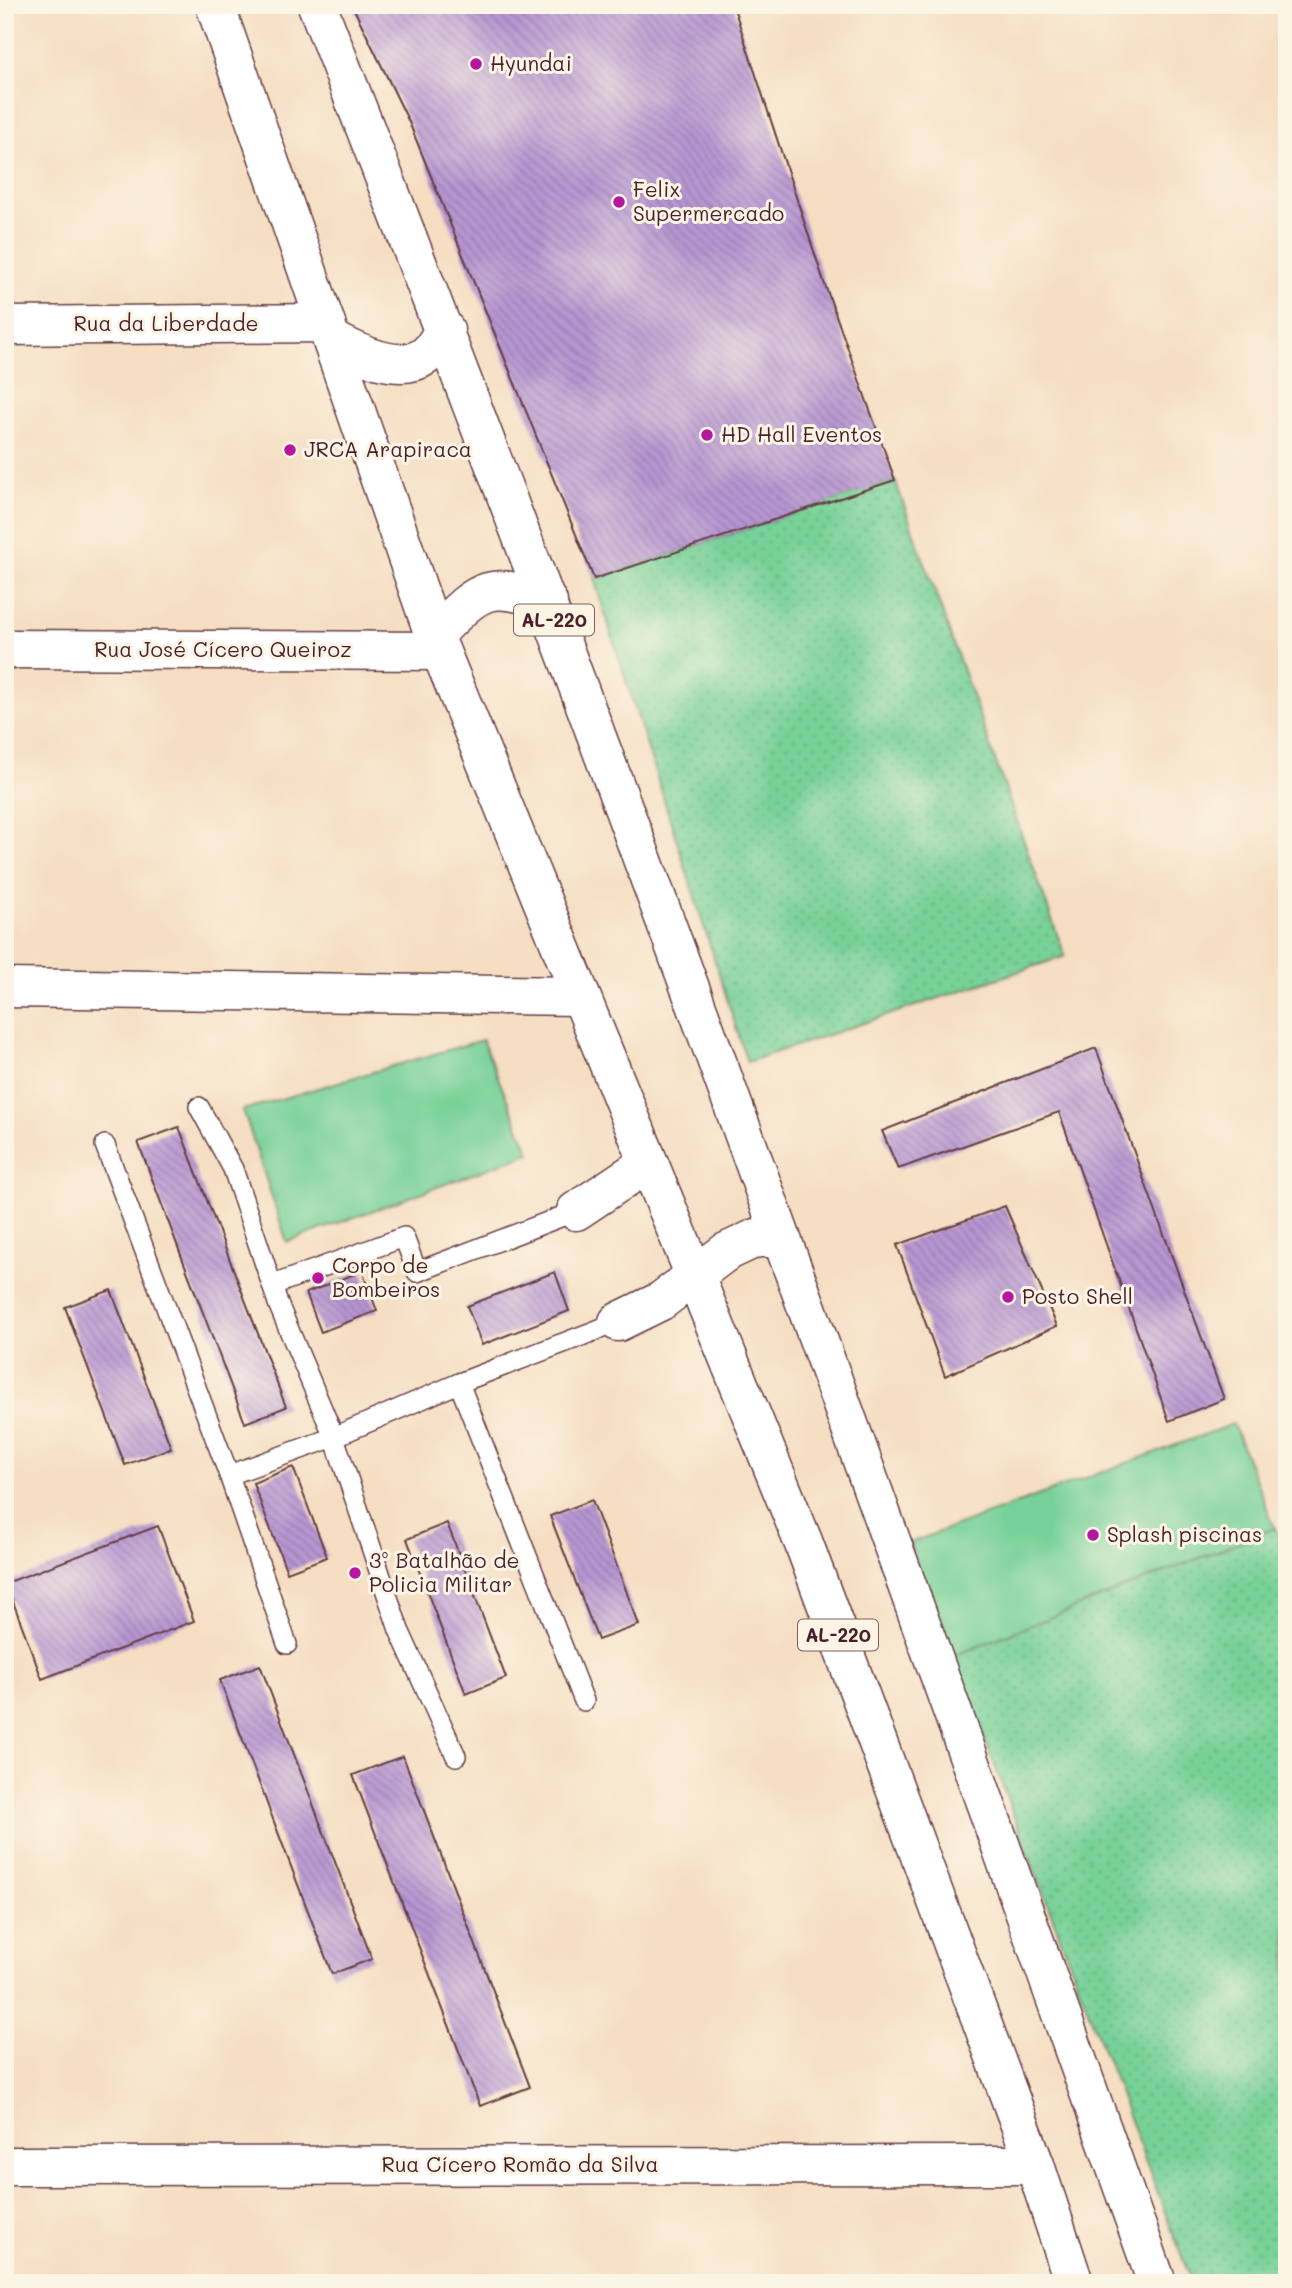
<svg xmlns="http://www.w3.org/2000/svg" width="1292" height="2288" font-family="Mali,sans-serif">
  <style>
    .grass { fill: url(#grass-dots); stroke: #617862; stroke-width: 2 }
    .pitch { fill: #78d198; stroke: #617862; stroke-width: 2 }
    .building { fill: url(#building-back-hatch) }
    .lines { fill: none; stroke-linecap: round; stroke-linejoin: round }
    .lane-casing { stroke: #643c42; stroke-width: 22 }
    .street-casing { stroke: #643c42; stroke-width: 41 }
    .highway-casing { stroke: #643c42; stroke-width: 41 }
    .lane { stroke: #fff; stroke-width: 19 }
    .street { stroke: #fff; stroke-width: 38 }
    .highway { stroke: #fff; stroke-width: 38 }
    .poi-dot { fill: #b5179e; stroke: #fcf5e5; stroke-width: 2.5 }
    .labels { text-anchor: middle; stroke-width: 6; stroke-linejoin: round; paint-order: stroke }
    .shield { fill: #fcf5e5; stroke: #7f5f63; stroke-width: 2 }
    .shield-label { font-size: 19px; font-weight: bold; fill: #4a1f2b }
    .poi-label { font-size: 21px; fill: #4a1f2b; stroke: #fcf5e5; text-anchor: start }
    .street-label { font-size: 21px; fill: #4a1f2b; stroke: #fcf5e5 }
  </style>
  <defs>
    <pattern id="grass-dots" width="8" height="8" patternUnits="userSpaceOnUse" patternTransform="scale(1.75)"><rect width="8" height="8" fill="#78d198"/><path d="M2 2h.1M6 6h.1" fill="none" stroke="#69b383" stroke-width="1.8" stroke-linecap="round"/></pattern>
    <pattern id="building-back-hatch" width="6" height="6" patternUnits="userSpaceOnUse" patternTransform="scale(1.75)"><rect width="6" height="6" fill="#b796d2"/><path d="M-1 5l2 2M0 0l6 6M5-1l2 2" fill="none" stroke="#977aab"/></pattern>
  </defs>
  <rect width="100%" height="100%" fill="#fcf5e5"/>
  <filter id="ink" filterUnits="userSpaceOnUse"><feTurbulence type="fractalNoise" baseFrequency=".0143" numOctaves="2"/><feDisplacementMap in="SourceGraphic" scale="14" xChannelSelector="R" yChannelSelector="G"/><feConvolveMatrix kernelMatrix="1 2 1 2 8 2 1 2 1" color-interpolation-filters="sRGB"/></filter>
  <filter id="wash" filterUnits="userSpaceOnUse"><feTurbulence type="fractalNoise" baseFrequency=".00686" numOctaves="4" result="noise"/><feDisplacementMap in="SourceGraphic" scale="28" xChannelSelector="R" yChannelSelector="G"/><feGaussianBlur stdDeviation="1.57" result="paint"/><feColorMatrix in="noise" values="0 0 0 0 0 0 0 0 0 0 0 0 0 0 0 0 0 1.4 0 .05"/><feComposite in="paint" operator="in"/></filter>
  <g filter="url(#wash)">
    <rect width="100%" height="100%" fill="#f5dec2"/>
    <g class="grass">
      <path d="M 895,480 L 1065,956 L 747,1062 L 594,579 Z"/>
      <path d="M 1275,1528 L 1287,1557 L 1287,2283 L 1192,2283 L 953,1656 Z"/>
    </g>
    <g class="pitch">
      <path d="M 482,1040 L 530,1153 L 287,1242 L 243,1110 Z"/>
      <path d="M 1233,1424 L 1275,1528 L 953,1656 L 909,1543 Z"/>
    </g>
    <g id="blocks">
      <g class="building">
        <path d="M 352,5 L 733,5 L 824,282 L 895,480 L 594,579 L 409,122 Z"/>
        <path d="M 1096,1048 L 1224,1399 L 1169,1421 L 1059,1112 L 898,1169 L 882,1131 Z"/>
        <path d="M 179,1127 L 286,1407 L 245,1423 L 138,1142 Z"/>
        <path d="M 1005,1206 L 1057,1326 L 945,1376 L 897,1245 Z"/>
        <path d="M 362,1271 L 377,1311 L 321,1332 L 306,1293 Z"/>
        <path d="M 555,1272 L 569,1311 L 482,1345 L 467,1306 Z"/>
        <path d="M 111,1290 L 171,1448 L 125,1465 L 65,1307 Z"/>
        <path d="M 293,1467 L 327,1557 L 287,1572 L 253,1483 Z"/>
        <path d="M 592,1500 L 639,1625 L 598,1640 L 550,1516 Z"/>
        <path d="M 447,1523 L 506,1678 L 466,1694 L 407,1539 Z"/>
        <path d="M 158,1526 L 194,1621 L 42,1679 L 6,1583 Z"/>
        <path d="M 260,1665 L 372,1959 L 332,1974 L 220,1680 Z"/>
        <path d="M 403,1756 L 530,2087 L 480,2106 L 353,1775 Z"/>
      </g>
    </g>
  </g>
  <g filter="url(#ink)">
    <use href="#blocks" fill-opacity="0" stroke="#643c42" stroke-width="2"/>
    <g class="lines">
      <defs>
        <g id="lane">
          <path d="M 199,1107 L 233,1169 L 279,1306 L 334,1437 L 399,1630 L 456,1756"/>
          <path d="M 105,1145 L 229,1475 L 287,1644"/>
          <path d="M 273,1285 L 404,1237 L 417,1272 L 576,1211"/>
          <path d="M 459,1383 L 584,1701"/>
          <path d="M 229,1475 L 334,1437 L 459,1383 L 618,1322"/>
        </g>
        <g id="street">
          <path d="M 5,326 L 326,323"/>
          <path d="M 5,649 L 440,651"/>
          <path d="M 5,988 L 579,996"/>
          <path d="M 5,2166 L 1035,2165"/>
        </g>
        <g id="highway">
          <path d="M 215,5 L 434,635 L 804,1544 L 1035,2165 L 1074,2283"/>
          <path d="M 317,5 C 613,758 885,1521 1157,2283"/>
          <path d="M 333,340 C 357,353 400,374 425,356 C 433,350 439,338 445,330"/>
          <path d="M 434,635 C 478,592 485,578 548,602"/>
          <path d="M 576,1211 L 648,1163"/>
          <path d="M 618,1322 L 661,1301 L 726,1252 L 756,1238 L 781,1238"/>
        </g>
      </defs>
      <use href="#lane" class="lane-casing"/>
      <use href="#street" class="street-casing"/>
      <use href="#highway" class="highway-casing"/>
      <use href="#lane" class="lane"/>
      <use href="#street" class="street"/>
      <use href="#highway" class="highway"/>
    </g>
  </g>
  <g class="poi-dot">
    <circle cx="476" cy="64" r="7"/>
    <circle cx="619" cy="202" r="7"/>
    <circle cx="707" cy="435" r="7"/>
    <circle cx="290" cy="450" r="7"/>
    <circle cx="318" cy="1278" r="7"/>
    <circle cx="1008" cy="1297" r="7"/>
    <circle cx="1093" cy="1535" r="7"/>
    <circle cx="355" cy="1573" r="7"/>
  </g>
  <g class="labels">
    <g class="shield">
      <rect x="514" y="604.5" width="80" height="31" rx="5"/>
      <rect x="798" y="1619.5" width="80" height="31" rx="5"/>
    </g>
    <g class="shield-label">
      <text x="554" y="627">AL-220</text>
      <text x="838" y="1642">AL-220</text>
    </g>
    <g class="poi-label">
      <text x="490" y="71">Hyundai</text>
      <text x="633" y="197">Felix<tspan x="633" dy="24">Supermercado</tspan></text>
      <text x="721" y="442">HD Hall Eventos</text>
      <text x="304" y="457">JRCA Arapiraca</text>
      <text x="332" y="1273">Corpo de<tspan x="332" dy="24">Bombeiros</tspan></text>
      <text x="1022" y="1304">Posto Shell</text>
      <text x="1107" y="1542">Splash piscinas</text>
      <text x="369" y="1568">3º Batalhão de<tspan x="369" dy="24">Policia Militar</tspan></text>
    </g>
    <g class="street-label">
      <text x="166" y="331">Rua da Liberdade</text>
      <text x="223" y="657">Rua José Cícero Queiroz</text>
      <text x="520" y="2172">Rua Cícero Romão da Silva</text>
    </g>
  </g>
  <rect width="1292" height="2288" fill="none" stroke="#fcf5e5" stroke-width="28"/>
</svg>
